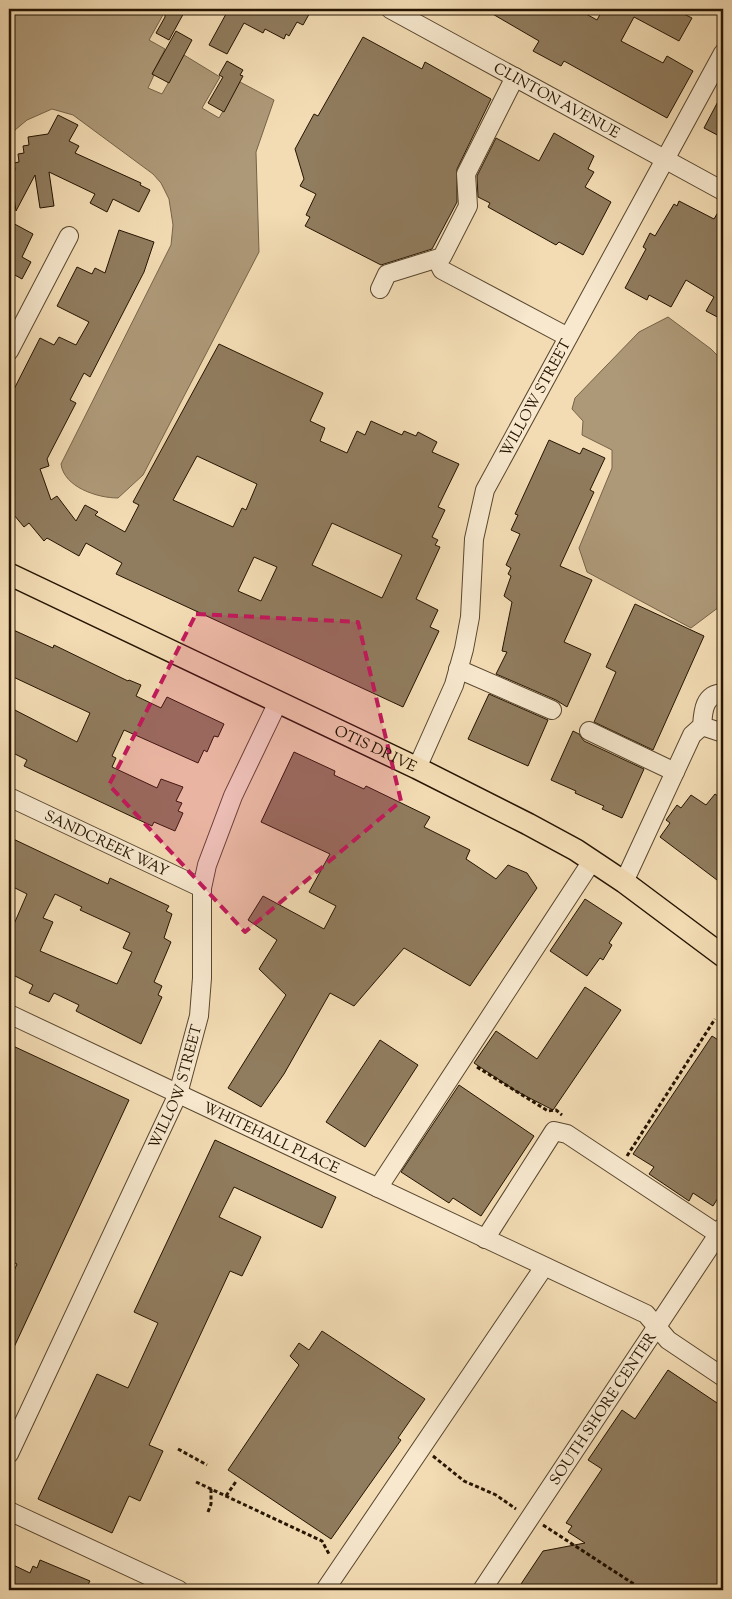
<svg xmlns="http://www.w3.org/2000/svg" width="732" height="1599" font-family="'Sorts Mill Goudy',serif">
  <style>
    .water { fill: #ad9877; stroke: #776348 }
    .building { fill: #907c5e; stroke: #251401; fill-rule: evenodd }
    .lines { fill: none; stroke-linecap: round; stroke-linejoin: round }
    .minor-casing { stroke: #58462e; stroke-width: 20 }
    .major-casing { stroke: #251401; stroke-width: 24 }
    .path { stroke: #251401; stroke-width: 3; stroke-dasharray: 4 2.5; stroke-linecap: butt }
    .minor { stroke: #f7e8ce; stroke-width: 18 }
    .major { stroke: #f3dcb4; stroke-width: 21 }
    .marked { fill: #c2185b; fill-opacity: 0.2; stroke: #c2185b; stroke-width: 4; stroke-dasharray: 10 6; stroke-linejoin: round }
    .labels { text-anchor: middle; stroke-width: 4.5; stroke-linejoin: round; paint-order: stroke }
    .street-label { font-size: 15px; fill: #251401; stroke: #f7e8ce }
  </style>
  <rect width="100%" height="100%" fill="#f3dcb4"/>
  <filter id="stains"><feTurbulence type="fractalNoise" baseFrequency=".004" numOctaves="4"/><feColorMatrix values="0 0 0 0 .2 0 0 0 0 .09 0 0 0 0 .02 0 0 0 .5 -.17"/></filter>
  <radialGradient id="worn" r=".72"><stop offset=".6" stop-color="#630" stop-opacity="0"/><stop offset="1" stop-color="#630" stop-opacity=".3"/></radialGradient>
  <g class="water">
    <path d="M 9,9 L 111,9 L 118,13 L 120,9 L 157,9 L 164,13 L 149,40 L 165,49 L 152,74 L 154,75 L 148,88 L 162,94 L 184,55 L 220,77 L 202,108 L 219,118 L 240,82 L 274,100 L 256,152 L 259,252 L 143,475 L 118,498 C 97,498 64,487 61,464 L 171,245 L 173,225 L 169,199 L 161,183 L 153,174 L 73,115 L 52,109 L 27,120 L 15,130 L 9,143 Z"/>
    <path d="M 668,317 L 711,349 L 723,361 L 723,604 L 691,628 L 587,572 L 579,548 L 612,468 L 612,450 L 582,435 L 583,421 L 572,409 L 575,398 L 639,332 Z"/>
  </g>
  <g class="building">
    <path d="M 165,9 L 186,9 L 169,40 L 156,33 L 165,17 Z"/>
    <path d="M 216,9 L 312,9 L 303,25 L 297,22 L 289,36 L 286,34 L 284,39 L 265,29 L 263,33 L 244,23 L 227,54 L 209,45 L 226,14 Z"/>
    <path d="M 484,9 L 577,9 L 597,20 L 603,9 L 674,9 L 692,18 L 679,41 L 634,17 L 621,41 L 663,63 L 667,56 L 693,71 L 667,118 L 564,61 L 561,66 L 533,51 L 539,41 Z"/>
    <path d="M 176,31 L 192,40 L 169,83 L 152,74 Z"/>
    <path d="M 363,37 L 422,69 L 425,62 L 491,99 L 457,169 L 457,202 L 432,249 L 381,265 L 305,226 L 310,217 L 306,215 L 316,194 L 300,186 L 304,179 L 295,149 L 314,114 L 318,116 Z"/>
    <path d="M 227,61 L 243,70 L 240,75 L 243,76 L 224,112 L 208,103 L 223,77 L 219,75 Z"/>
    <path d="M 723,92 L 723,138 L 704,128 Z"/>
    <path d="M 58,115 L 78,125 L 69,141 L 79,146 L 75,153 L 141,183 L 140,185 L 150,190 L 139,212 L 113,199 L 107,212 L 90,203 L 95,194 L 49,172 L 54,206 L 40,208 L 35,175 L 16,211 L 10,171 L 15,170 L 14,163 L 19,162 L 18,154 L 24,153 L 23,146 L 29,145 L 28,137 L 48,134 Z"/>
    <path d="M 554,133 L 594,156 L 588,169 L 594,172 L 585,187 L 611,202 L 583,255 L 559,242 L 556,245 L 488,207 L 490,203 L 478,197 L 477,176 L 496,138 L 539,161 Z"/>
    <path d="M 679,201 L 714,219 L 723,204 L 723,320 L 706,311 L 714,297 L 686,280 L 671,307 L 649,295 L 647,300 L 625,288 L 646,249 L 643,247 L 650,233 L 655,236 L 674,204 L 677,206 Z"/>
    <path d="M 9,221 L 33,234 L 22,257 L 31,262 L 22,279 L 13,274 L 9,282 Z"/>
    <path d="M 119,230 L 154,242 L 144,272 L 90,377 L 84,373 L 70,400 L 76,403 L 47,459 L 49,466 L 40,469 L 51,500 L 57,496 L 76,521 L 85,505 L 98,512 L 95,515 L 125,532 L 139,505 L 133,502 L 219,344 L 323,393 L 310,421 L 325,428 L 320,441 L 347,453 L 357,431 L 365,435 L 371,421 L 402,435 L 404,431 L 416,436 L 418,432 L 437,442 L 432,452 L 459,464 L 438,507 L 445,510 L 432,537 L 438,540 L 435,545 L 440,547 L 416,599 L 438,610 L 430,627 L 439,631 L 403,707 L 116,574 L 122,563 L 86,543 L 79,556 L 47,538 L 44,541 L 29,523 L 24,527 L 9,509 L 9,399 L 40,338 L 54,345 L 59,337 L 76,345 L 89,322 L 57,306 L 77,267 L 92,274 L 95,268 L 105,273 ZM 197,456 L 257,484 L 246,510 L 242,508 L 233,527 L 173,500 ZM 332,523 L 402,555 L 382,598 L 312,565 ZM 254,557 L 277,567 L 261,601 L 238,591 Z"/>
    <path d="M 549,440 L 580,454 L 583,448 L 605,458 L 590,490 L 594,492 L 560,566 L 592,580 L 564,642 L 591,654 L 567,707 L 556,700 L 496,674 L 507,652 L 502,651 L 512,602 L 504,596 L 511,576 L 508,574 L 511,568 L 506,565 L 520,534 L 511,530 L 518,515 L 515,514 Z"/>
    <path d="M 635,604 L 704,636 L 653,750 L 594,722 L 616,672 L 606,667 Z"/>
    <path d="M 9,628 L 53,648 L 54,645 L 128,681 L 129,680 L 141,685 L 136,696 L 161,708 L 167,697 L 224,724 L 218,737 L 214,736 L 207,752 L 204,750 L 198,763 L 124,730 L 112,756 L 116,758 L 112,767 L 157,788 L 161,779 L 183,787 L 176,801 L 182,803 L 178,811 L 183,813 L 175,831 L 154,822 L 152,826 L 24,766 L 27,760 L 9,751 L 9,707 L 77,742 L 90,713 L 9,675 Z"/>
    <path d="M 489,694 L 548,720 L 528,766 L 468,739 Z"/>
    <path d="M 573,731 L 579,734 L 584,741 L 644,769 L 622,818 L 602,809 L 604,806 L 575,793 L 576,791 L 551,780 Z"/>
    <path d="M 294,752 L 335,771 L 334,775 L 364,789 L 366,786 L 430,817 L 424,827 L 470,850 L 466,859 L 496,879 L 508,865 L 527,873 L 537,888 L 470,986 L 404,948 L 354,1006 L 330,993 L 284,1074 L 261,1107 L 228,1088 L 286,995 L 259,969 L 277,940 L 248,920 L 263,896 L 324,929 L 336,906 L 309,892 L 330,854 L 261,822 Z"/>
    <path d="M 715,794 L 723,800 L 723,872 L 717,880 L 660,837 L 670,823 L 666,820 L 677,805 L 681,808 L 691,795 L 706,805 Z"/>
    <path d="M 9,837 L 108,884 L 110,878 L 169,906 L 166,911 L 172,914 L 164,938 L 171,942 L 154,982 L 162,986 L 158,995 L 162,997 L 141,1044 L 76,1011 L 79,1005 L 54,993 L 49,1002 L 29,993 L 33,985 L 9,973 L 9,921 L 14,924 L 27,894 L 9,885 ZM 55,894 L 82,907 L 80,910 L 130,933 L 123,948 L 132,952 L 117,984 L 40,951 L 53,922 L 43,918 Z"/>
    <path d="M 585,899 L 622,923 L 609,943 L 612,945 L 603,960 L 600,958 L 587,976 L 550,951 Z"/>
    <path d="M 585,987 L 621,1010 L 553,1110 L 516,1091 L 474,1063 L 496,1031 L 537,1059 Z"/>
    <path d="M 712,1036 L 723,1043 L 723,1190 L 713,1206 L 693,1193 L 689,1201 L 649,1174 L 654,1167 L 633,1154 Z"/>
    <path d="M 380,1040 L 418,1065 L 365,1147 L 326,1122 Z"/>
    <path d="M 13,1046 L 129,1100 L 9,1358 L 9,1282 L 17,1264 L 9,1260 L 9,1054 Z"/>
    <path d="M 459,1085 L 534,1136 L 481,1216 L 453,1198 L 449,1203 L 401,1172 Z"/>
    <path d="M 215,1140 L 336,1197 L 322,1228 L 234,1187 L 219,1217 L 261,1237 L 242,1276 L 230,1271 L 149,1445 L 163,1451 L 140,1501 L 129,1496 L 112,1533 L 38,1499 L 97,1374 L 128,1388 L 158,1323 L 134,1312 Z"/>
    <path d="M 322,1331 L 425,1399 L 398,1438 L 401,1440 L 331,1539 L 228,1470 L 299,1365 L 290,1356 L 299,1343 L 309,1350 Z"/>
    <path d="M 668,1370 L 723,1407 L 723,1590 L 517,1590 L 543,1551 L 585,1543 L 568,1532 L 572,1526 L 566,1523 L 602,1469 L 588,1460 L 622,1410 L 635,1419 Z"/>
    <path d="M 40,1560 L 90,1581 L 85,1590 L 9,1590 L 9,1563 L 30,1573 L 33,1566 L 37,1568 Z"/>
  </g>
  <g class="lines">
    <defs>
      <g id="minor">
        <path id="s1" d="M 390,9 L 723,191"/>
        <path d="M 437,260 L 442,270 L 568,337"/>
        <path d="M 380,289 L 387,274 L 442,257 L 468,206 L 466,174 L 515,77"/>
        <path d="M 9,351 L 69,236"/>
        <path d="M 458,669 L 552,710"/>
        <path d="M 702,726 L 723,733"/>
        <path d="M 589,731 L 675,772"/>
        <path id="s2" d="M 417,768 L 454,685 L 464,649 L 470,617 L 474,539 L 485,490 L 723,53"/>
        <path id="s3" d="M 9,797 L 202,888"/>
        <path d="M 624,882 L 692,735 L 702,726 C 703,711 704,694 723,693"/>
        <path id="s4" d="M 9,1014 L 646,1314 L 668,1340 L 723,1377"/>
        <path d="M 378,1188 L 592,861"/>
        <path d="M 485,1239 L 554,1131 L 567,1134 L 718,1234"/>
        <path id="s5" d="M 9,1454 L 178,1094 L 199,1016 L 202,978 L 202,888 L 207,865 L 233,796 L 278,702"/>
        <path d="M 9,1511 L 179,1590"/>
        <path d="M 325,1590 L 544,1267"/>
        <path id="s6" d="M 482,1590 L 723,1227"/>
      </g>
      <g id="major">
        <path id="s7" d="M 9,574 L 417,768 L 528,824 L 576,850 L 624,882 L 723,956"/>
      </g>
    </defs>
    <use href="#minor" class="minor-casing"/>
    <use href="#major" class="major-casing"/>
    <g class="path">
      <path d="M 477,1067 L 548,1111 L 556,1110 L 562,1115"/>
      <path d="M 627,1156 L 715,1019"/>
      <path d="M 178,1449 L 207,1465"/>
      <path d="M 433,1456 L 464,1481 L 496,1495 L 516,1509"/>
      <path d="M 196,1482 L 322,1541 L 329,1554"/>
      <path d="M 226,1496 L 237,1480"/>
      <path d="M 208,1512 L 211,1504 L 211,1489"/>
      <path d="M 543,1525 L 643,1590"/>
    </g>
    <use href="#minor" class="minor"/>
    <use href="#major" class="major"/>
  </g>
  <path class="marked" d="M 196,614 L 358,622 L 401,801 L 245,932 L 109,785 Z"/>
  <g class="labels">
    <g class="street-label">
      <text dy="5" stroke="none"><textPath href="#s1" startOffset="190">CLINTON AVENUE</textPath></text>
      <text dy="5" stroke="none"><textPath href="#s2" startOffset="394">WILLOW STREET</textPath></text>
      <text dy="5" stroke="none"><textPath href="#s7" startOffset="406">OTIS DRIVE</textPath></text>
      <text dy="5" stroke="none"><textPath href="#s3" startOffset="108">SANDCREEK WAY</textPath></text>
      <text dy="5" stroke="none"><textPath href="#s5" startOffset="404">WILLOW STREET</textPath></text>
      <text dy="5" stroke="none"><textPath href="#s4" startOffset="290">WHITEHALL PLACE</textPath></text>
      <text dy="5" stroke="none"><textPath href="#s6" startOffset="218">SOUTH SHORE CENTER</textPath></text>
    </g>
  </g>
  <rect width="732" height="1599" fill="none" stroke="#f3dcb4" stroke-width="30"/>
  <rect x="10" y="10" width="712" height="1579" fill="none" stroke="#251401" stroke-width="2.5"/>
  <rect x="15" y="15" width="702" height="1569" fill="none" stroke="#251401"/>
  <rect width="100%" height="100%" filter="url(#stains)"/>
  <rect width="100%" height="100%" fill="url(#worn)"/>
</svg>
